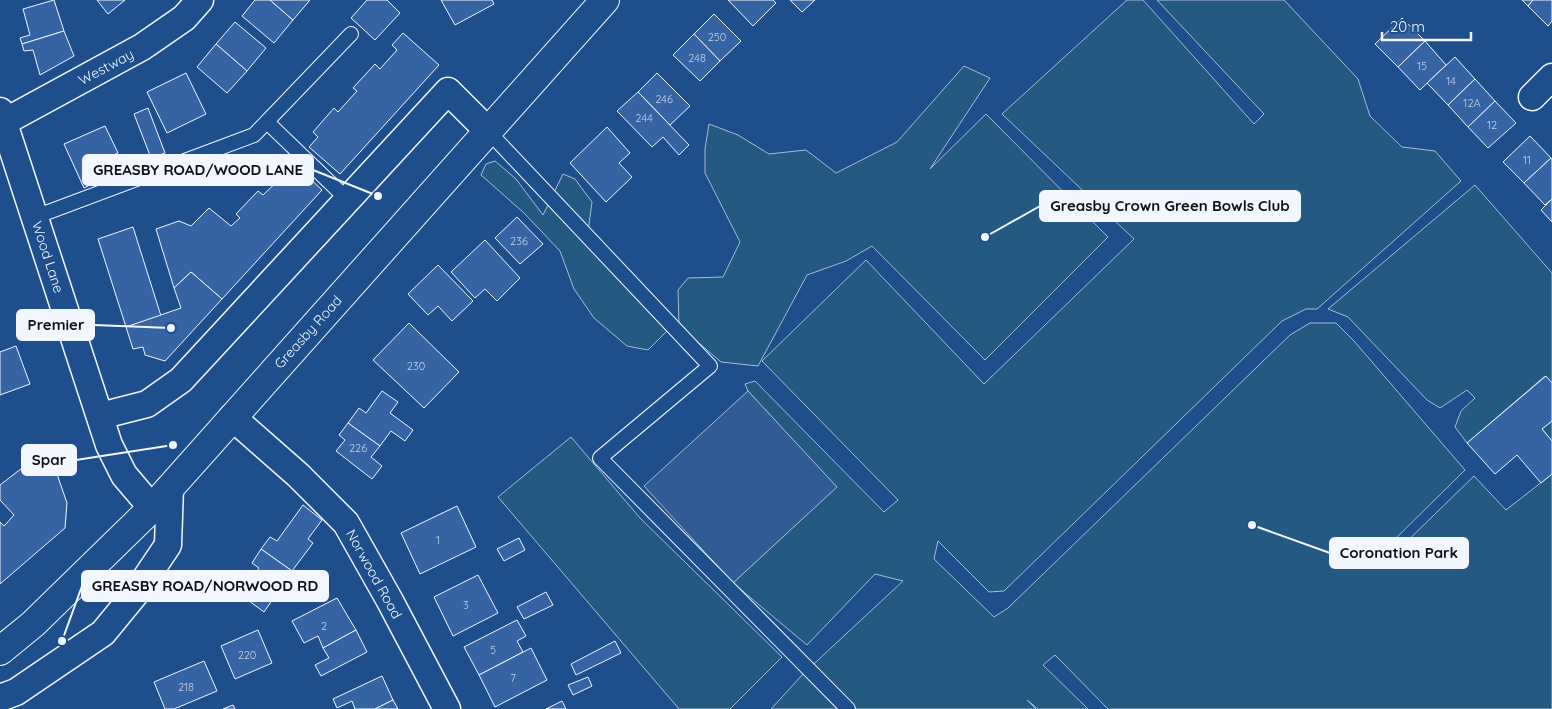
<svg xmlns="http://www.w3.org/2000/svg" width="1552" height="709" font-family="Quicksand,sans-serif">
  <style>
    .green { fill: #245a82; stroke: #a8bbd7 }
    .parking { fill: #305b95; stroke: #a8bbd7 }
    .building { fill: #3563a3; stroke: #f2f6ff }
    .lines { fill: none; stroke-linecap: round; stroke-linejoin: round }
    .lane-casing { stroke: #f2f6ff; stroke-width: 16 }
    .street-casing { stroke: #f2f6ff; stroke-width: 29 }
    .secondary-casing { stroke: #f2f6ff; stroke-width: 30 }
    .lane { stroke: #1f4e8c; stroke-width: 14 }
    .street { stroke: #1f4e8c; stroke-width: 26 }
    .secondary { stroke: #1f4e8c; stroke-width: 28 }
    .labels { text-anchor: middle; stroke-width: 4; stroke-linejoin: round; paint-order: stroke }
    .number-label { font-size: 11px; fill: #c3d1e8 }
    .street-label { font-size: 14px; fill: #f2f6ff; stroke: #1f4e8c }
    .leader { fill: none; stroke: #f2f6ff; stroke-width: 2 }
    .callout-dot { fill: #f2f6ff; stroke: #1f4e8c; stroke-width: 2 }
    .callout { fill: #f2f6ff; stroke: #f2f6ff; stroke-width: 2 }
    .callout-label { font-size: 15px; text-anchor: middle; font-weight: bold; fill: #111 }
  </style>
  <rect width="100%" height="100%" fill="#1f4e8c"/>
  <g class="green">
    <path d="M 1127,0 L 1143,0 L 1254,124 L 1264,114 L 1157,0 L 1284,0 L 1358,79 L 1370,116 L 1402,147 L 1435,151 L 1461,181 L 1317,309 L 1306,309 L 1282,321 L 1004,591 L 989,592 L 938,541 L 934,559 L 994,617 L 1008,608 L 1290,335 L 1310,323 L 1336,323 L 1354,341 L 1465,470 L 1390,544 L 1396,552 L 1474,476 L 1506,510 L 1552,474 L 1552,709 L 1108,709 L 1055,655 L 1043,665 L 1088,709 L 1038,709 L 1027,700 L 1036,709 L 771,709 L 804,673 L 903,581 L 875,574 L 807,645 L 733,583 L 836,487 L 748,391 L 745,384 L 755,381 L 884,512 L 898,500 L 762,361 L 866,260 L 984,384 L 1134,239 L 1002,114 Z"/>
    <path d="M 964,66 L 990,78 L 930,169 L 986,114 L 1108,237 L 985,360 L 872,246 L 846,261 L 807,275 L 758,366 L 721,362 L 679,326 L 678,290 L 688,278 L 723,277 L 740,242 L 705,173 L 705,149 L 709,124 L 738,135 L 769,154 L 806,150 L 836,173 L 897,142 Z"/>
    <path d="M 495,161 L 516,179 L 543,215 L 563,174 L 575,179 L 592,202 L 588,232 L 663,308 L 667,331 L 648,350 L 627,346 L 594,318 L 574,289 L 560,251 L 524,213 L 481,175 L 486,164 Z"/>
    <path d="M 1475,185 L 1552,273 L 1552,383 L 1545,376 L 1467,443 L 1455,427 L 1461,411 L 1475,398 L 1467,390 L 1440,408 L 1427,400 L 1348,317 L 1328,309 Z"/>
    <path d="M 1552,421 L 1552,441 L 1542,429 Z"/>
    <path d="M 571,437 L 640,518 L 782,657 L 730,709 L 679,709 L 498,497 Z"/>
  </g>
  <path class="parking" d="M 748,391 L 837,487 L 733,583 L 644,486 Z"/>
  <g class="building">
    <path d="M 54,0 L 64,31 L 22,44 L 20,38 L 30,35 L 23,9 Z"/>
    <path d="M 97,0 L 125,0 L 108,14 Z"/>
    <path d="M 255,0 L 270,0 L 293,20 L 274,43 L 242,16 Z"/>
    <path d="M 270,0 L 310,0 L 293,20 Z"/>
    <path d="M 367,0 L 387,0 L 400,13 L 375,40 L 351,18 Z"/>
    <path d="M 441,0 L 492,0 L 494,4 L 455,25 Z"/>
    <path d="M 728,0 L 773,0 L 776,3 L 753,26 Z"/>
    <path d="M 790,0 L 815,0 L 802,12 Z"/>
    <path d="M 1522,0 L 1533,0 L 1528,6 Z"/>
    <path d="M 1533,0 L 1552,0 L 1552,21 L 1548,26 L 1528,6 Z"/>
    <path d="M 714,14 L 741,41 L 720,61 L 694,34 Z"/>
    <path d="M 1402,18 L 1425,41 L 1398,67 L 1375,44 Z"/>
    <path d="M 235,22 L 266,48 L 247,71 L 216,44 Z"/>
    <path d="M 64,31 L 74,56 L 40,75 L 33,50 L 24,51 L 22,44 Z"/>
    <path d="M 403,33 L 439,65 L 340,174 L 309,147 L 318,137 L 313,132 L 334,108 L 338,112 L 357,91 L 353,88 L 375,64 L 380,69 L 397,50 L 392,45 Z"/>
    <path d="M 694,34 L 720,61 L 700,81 L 673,55 Z"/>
    <path d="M 1425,41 L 1446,65 L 1420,90 L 1398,67 Z"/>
    <path d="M 216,44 L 247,71 L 227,93 L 197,67 Z"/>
    <path d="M 1455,57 L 1475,79 L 1448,105 L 1427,83 Z"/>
    <path d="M 186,73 L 206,114 L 167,133 L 147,92 Z"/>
    <path d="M 657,73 L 690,106 L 670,125 L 638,92 Z"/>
    <path d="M 1475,79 L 1495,101 L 1468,127 L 1448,105 Z"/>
    <path d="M 638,92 L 689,145 L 679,155 L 663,137 L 652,147 L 617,111 Z"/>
    <path d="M 1495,101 L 1516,123 L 1488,148 L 1468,127 Z"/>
    <path d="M 148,108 L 165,153 L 151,158 L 134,114 Z"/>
    <path d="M 105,126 L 118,153 L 111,156 L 118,171 L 84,188 L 64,144 Z"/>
    <path d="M 607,127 L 630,153 L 619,163 L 632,177 L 606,202 L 570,163 Z"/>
    <path d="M 1530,136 L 1551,158 L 1524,183 L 1503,162 Z"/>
    <path d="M 288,158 L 322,190 L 222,299 L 191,272 L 174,288 L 156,229 L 179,221 L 191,226 L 209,208 L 231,226 L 240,218 L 236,214 L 258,191 L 263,195 L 282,177 L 277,170 Z"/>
    <path d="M 1551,158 L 1552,160 L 1552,199 L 1545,205 L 1524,183 Z"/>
    <path d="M 1552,199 L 1552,222 L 1541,210 Z"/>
    <path d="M 517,217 L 543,244 L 520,264 L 495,238 Z"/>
    <path d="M 133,227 L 161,316 L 126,327 L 98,239 Z"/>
    <path d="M 485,240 L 520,278 L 497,301 L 485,289 L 475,298 L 451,272 Z"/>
    <path d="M 438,265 L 473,301 L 452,321 L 438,306 L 428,315 L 408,294 Z"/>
    <path d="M 191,272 L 222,299 L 165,361 L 145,355 L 143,347 L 133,349 L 126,327 L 181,308 L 174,288 Z"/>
    <path d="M 409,323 L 459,372 L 424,408 L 373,360 Z"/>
    <path d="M 16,346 L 30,384 L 0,395 L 0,352 Z"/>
    <path d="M 1546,376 L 1552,383 L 1552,421 L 1542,429 L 1552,441 L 1552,474 L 1541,483 L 1517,455 L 1495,474 L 1467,443 Z"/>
    <path d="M 382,391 L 398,402 L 390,413 L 413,430 L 405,441 L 391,431 L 380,446 L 348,423 L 359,408 L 366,413 Z"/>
    <path d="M 348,423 L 380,446 L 371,457 L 382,466 L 372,479 L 336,451 L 345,440 L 339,435 Z"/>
    <path d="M 48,448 L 67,503 L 65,528 L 0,584 L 0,522 L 4,526 L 14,515 L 0,500 L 0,485 Z"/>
    <path d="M 303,505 L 322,520 L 308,539 L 313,543 L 292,571 L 261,549 L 270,537 L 277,541 Z"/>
    <path d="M 457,506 L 476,547 L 420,574 L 401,533 Z"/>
    <path d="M 519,538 L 525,550 L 504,561 L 497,549 Z"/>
    <path d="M 261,549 L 292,571 L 264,612 L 245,598 L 254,585 L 249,582 L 259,568 L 252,563 Z"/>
    <path d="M 478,575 L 498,613 L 453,636 L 434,597 Z"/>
    <path d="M 546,592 L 553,605 L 524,619 L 517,607 Z"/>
    <path d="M 337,598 L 356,630 L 323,648 L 318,636 L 304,643 L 292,621 Z"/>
    <path d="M 517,620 L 526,636 L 517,641 L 523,652 L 479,675 L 464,647 Z"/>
    <path d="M 258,630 L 272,663 L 235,679 L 221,646 Z"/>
    <path d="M 356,630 L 367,652 L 321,676 L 315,665 L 329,658 L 323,648 Z"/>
    <path d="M 615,641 L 621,653 L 576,675 L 571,664 Z"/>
    <path d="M 531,648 L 547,680 L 495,707 L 479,675 Z"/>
    <path d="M 204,661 L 217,691 L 174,709 L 165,709 L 154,682 Z"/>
    <path d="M 382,676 L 393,700 L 375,709 L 355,709 L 352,701 L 337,708 L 333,699 Z"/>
    <path d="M 588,677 L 592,686 L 573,695 L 568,685 Z"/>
    <path d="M 393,700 L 398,709 L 375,709 Z"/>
    <path d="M 562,701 L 566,709 L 546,709 Z"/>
    <path d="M 233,705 L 235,709 L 223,709 Z"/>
  </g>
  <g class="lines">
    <defs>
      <g id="lane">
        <path d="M 267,122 L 348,200"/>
        <path d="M 488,131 L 710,366 L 600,458 L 848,709"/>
        <path d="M 35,217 L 254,135 L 351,34"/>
      </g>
      <g id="street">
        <path d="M 1532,97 L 1552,77"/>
        <path d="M 0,111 L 109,445 L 124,475 L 152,508"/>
        <path d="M 4,122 L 142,47 L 184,18 L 200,0"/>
        <path d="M 100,416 L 147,404 L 181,380 L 448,91 L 488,131"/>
        <path d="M 232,417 L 298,475 L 346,523 L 390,601 L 447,709"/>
        <path d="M 0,698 L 16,692 L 103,633 L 135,594 L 168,545 L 170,487"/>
      </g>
      <path id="secondary" d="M 0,651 L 33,624 L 152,508 L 605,0"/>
    </defs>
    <use href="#lane" class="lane-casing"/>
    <use href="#street" class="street-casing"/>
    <use href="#secondary" class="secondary-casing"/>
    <use href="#lane" class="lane"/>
    <use href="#street" class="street"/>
    <use href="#secondary" class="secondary"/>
  </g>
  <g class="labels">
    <g class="number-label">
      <text x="717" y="41">250</text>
      <text x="697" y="62">248</text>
      <text x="1422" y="70">15</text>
      <text x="1451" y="85">14</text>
      <text x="664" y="103">246</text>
      <text x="1472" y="107">12A</text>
      <text x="644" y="122">244</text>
      <text x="1492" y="129">12</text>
      <text x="1527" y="164">11</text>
      <text x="519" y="245">236</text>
      <text x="416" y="370">230</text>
      <text x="358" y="452">226</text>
      <text x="438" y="544">1</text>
      <text x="466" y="609">3</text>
      <text x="324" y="630">2</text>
      <text x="493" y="654">5</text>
      <text x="247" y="659">220</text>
      <text x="513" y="682">7</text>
      <text x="186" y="691">218</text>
    </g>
    <g class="street-label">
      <text transform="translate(106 67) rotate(-28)" y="5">Westway</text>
      <text transform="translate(48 257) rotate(72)" y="5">Wood Lane</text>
      <text transform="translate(308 332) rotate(-48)" y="5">Greasby Road</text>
      <text transform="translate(374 574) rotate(61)" y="5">Norwood Road</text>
    </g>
  </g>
  <path class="leader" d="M378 196L313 170M985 237L1040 206M171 328L94 325M173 445L76 460M1252 525L1330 553M62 641L82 586"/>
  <g class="callout-dot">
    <circle cx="378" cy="196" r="5"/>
    <circle cx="985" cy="237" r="5"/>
    <circle cx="171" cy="328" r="5"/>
    <circle cx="173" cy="445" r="5"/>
    <circle cx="1252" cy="525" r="5"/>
    <circle cx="62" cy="641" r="5"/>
  </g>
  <g class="callout">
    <rect x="83" y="155" width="230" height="30" rx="5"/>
    <rect x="1040" y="191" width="260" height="30" rx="5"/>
    <rect x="17" y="310" width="77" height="30" rx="5"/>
    <rect x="22" y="445" width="54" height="30" rx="5"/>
    <rect x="1330" y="538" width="138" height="30" rx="5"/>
    <rect x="82" y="571" width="246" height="30" rx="5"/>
  </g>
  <g class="callout-label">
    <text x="198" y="175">GREASBY ROAD/WOOD LANE</text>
    <text x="1170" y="211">Greasby Crown Green Bowls Club</text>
    <text x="56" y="330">Premier</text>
    <text x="49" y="465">Spar</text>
    <text x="1399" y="558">Coronation Park</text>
    <text x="205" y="591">GREASBY ROAD/NORWOOD RD</text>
  </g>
  <path d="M1382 32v8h89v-8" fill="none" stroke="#f2f6ff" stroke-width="2.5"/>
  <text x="1390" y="32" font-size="15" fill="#f2f6ff" stroke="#1f4e8c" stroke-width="4" paint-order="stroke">20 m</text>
</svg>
